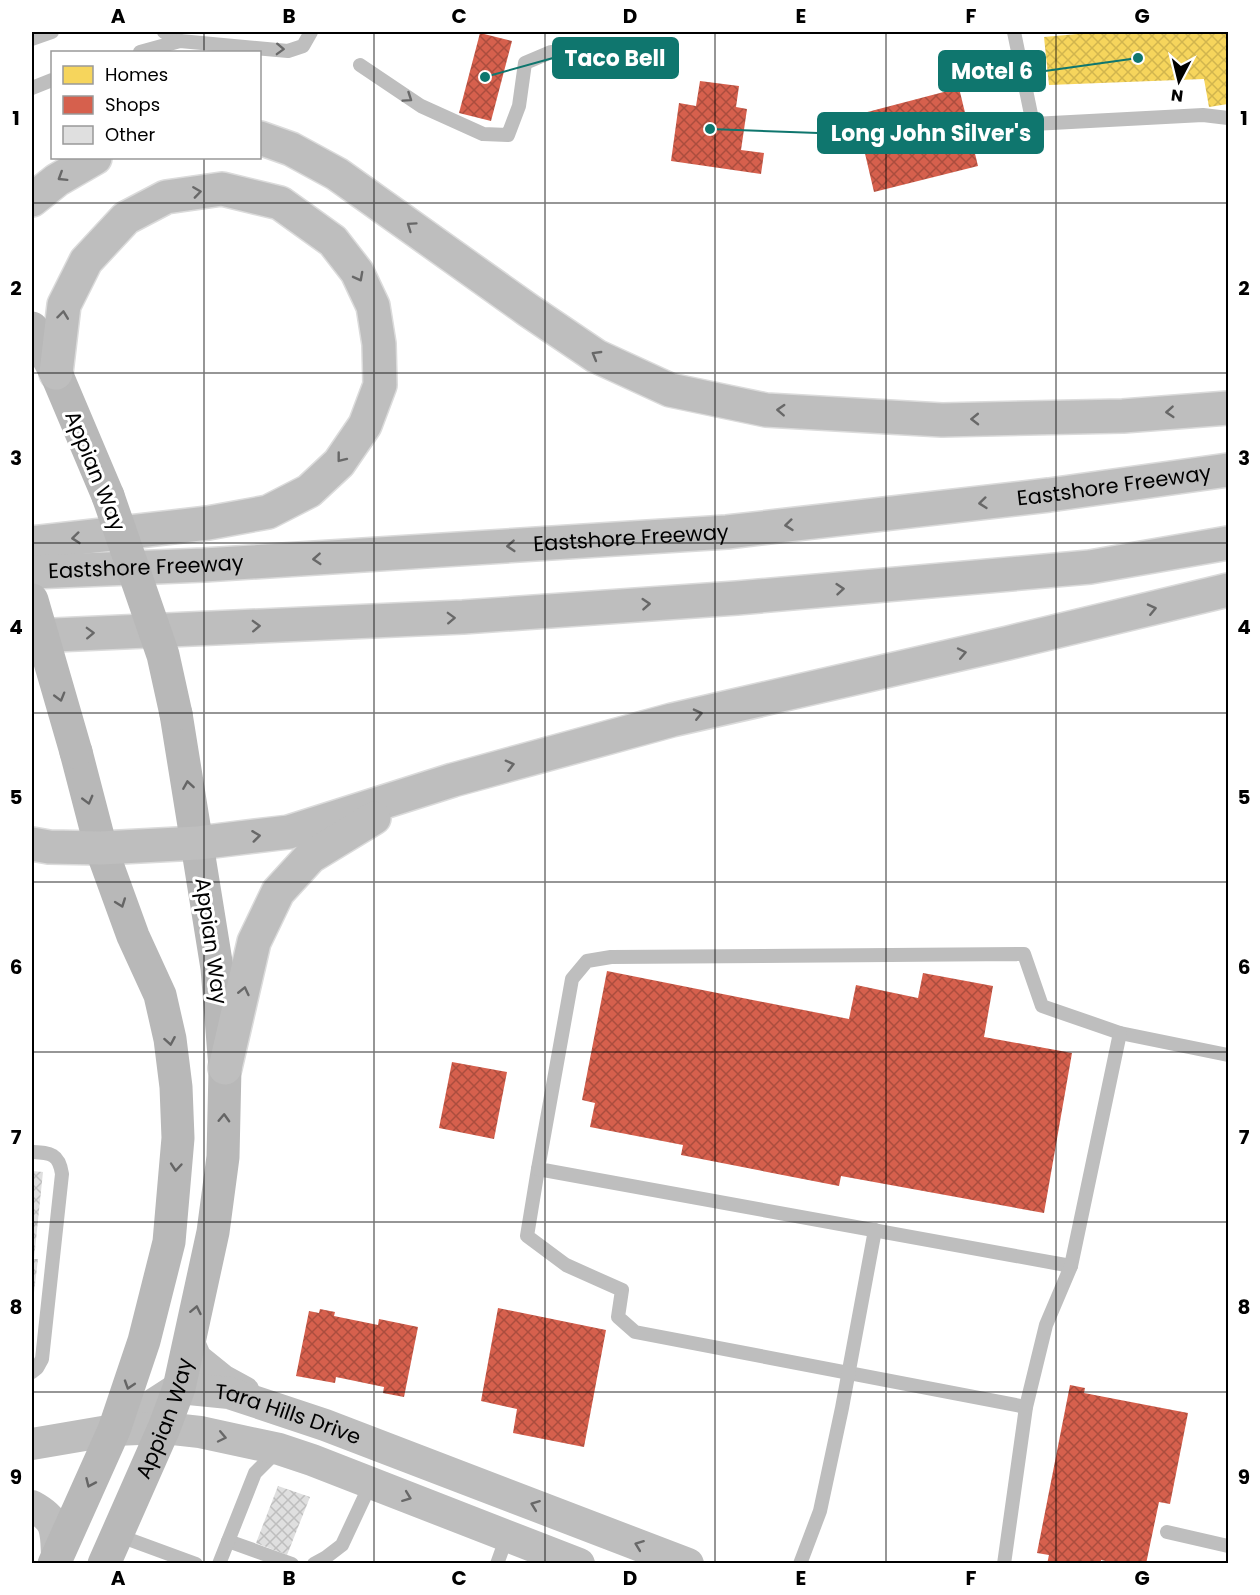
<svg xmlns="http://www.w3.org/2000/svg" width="1260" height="1595" font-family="Poppins,sans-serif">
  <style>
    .homes { fill: url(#homes-cross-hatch) }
    .shops { fill: url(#shops-cross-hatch) }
    .building { fill: url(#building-cross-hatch) }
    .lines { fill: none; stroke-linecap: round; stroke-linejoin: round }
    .motorway-casing { stroke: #dbdbdb; stroke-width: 36 }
    .service { stroke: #bebebe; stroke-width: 14 }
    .tertiary { stroke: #bebebe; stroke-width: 32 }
    .secondary { stroke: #b8b8b8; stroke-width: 33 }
    .motorway { stroke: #bebebe; stroke-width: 33 }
    .secondary-bridge { stroke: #b8b8b8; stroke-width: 33 }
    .oneway { stroke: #686868 }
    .oneway2 { stroke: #656565 }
    .grid { fill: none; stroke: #000; stroke-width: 1.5; stroke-opacity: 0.55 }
    .labels { text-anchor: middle; stroke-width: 6; stroke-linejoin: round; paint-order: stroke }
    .street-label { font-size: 21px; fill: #000; stroke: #fff }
    .leader { fill: none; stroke: #0f766e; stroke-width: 2 }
    .callout-dot { fill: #0f766e; stroke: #fff; stroke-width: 2 }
    .callout { fill: #0f766e; stroke: #0f766e; stroke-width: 2 }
    .callout-label { font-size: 22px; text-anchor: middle; font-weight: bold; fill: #fff }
    .neatline { fill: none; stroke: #000; stroke-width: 2 }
    .grid-label { font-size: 20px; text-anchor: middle; font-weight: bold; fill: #000 }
  </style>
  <defs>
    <pattern id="homes-cross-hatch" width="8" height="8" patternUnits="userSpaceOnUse" patternTransform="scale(1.5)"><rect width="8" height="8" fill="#f6d55c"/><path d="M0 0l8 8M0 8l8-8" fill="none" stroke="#d1b54e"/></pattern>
    <pattern id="shops-cross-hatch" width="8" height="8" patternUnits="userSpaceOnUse" patternTransform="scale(1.5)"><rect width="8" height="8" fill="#d6604d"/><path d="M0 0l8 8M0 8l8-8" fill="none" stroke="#ab4d3e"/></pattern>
    <pattern id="building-cross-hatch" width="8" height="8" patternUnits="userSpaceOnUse" patternTransform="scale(1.5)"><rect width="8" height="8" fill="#dfdfdf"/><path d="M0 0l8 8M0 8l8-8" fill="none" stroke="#bebebe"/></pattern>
  </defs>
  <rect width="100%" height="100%" fill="#fff"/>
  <path class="homes" d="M 1099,32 L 1228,32 L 1228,104 L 1209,107 L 1204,79 L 1049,85 L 1044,37 Z"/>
  <g class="shops">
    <path d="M 480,33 L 512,41 L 491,121 L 459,113 Z"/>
    <path d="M 700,81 L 739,86 L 736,107 L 747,109 L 741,150 L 764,153 L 761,174 L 671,161 L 679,103 L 696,106 Z"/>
    <path d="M 959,88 L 978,166 L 874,192 L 856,115 Z"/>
    <path d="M 607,971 L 849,1019 L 856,985 L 918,998 L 923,973 L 993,986 L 984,1037 L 1072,1053 L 1044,1213 L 841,1176 L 839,1186 L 681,1155 L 683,1145 L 590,1127 L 595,1103 L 582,1100 Z"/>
    <path d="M 452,1062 L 507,1072 L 494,1139 L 439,1128 Z"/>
    <path d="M 498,1308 L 606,1330 L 584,1447 L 513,1433 L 517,1409 L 481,1401 Z"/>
    <path d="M 320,1309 L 335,1312 L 334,1316 L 378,1325 L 379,1319 L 418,1327 L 404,1397 L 383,1393 L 384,1387 L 336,1377 L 335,1383 L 296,1376 L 309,1311 L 319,1313 Z"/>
    <path d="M 1070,1385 L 1085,1388 L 1084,1393 L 1188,1413 L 1170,1504 L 1159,1502 L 1146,1564 L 1120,1564 L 1101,1560 L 1101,1564 L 1047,1564 L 1049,1555 L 1037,1553 Z"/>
  </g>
  <g class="building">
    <path d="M 32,1171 L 43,1172 L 34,1259 L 38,1259 L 33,1301 L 32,1301 Z"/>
    <path d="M 278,1486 L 310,1497 L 287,1555 L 256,1543 Z"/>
  </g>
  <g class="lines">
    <defs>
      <g id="motorway">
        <path d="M 260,138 L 291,149 L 337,174 L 528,310 L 596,356 L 670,390 L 766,410 L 942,420 L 1123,416 L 1228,408"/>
        <path d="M 32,200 L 57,180 L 95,158"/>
        <path d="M 32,543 L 208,523 L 268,512 L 309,491 L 339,463 L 365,425 L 380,385 L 379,344 L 373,306 L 357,272 L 333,241 L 280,203 L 222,189 L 166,197 L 126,218 L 86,261 L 64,305 L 56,373"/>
        <path id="s3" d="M 32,572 L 204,565 L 727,532 L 1049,495 L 1228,470"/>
        <path d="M 32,636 L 463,617 L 737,598 L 1090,567 L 1228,543"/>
        <path d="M 32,844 L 49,847 L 101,848 L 198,843 L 289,832 L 453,780 L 672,720 L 1008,643 L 1228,590"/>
        <path d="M 225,1068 L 254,942 L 278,892 L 310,857 L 374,818"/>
      </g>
    </defs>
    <use href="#motorway" class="motorway-casing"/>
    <g class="service">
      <path d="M 164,32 L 180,41"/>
      <path d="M 1014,32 L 1033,124 L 1203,115 L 1228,118"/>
      <path d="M 32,39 L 52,32"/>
      <path d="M 140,52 L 180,41 L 288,51 L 303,46 L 311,32"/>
      <path d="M 360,65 L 421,106 L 483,134 L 508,135 L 519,106 L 525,63 L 551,52 L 587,55"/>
      <path d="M 32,88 L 52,80"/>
      <path d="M 32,1152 C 50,1153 59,1153 62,1174 L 42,1359 L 37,1368 L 32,1372"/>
      <path d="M 538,1169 L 527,1236 L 566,1265 L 622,1290 L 618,1317 L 635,1332 L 1026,1407"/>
      <path d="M 1071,1266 L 538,1169 L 572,979 L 587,961 L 611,957 L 1024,954 L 1042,1006 L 1120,1033 L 1228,1055"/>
      <path d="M 1167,1532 L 1228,1546"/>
      <path d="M 117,1535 L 196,1564"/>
      <path d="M 228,1541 L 292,1564"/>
      <path d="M 219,1564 L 255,1473 L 278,1450"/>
      <path d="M 314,1564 L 325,1558 L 342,1545 L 371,1483"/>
      <path d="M 497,1564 L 507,1536"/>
      <path d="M 800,1564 L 820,1511 L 842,1408 L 875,1230"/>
      <path d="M 1004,1564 L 1026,1407 L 1046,1325 L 1071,1266 L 1120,1033"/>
    </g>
    <g class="tertiary">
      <path d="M 189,1343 L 196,1359 L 222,1380 L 244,1392"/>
      <path id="s1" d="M 114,1430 L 179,1388 L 229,1393 L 325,1425 L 688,1564"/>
      <path d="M 32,1444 L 114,1430 L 164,1428 L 200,1432 L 279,1449 L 312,1460 L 579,1564"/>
      <path d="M 32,1506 C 58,1520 56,1530 57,1558"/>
    </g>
    <g class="secondary">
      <path d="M 32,328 L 56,373 L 108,496"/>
      <path d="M 54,1564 L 114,1430 L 144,1341 L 169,1242 L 178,1138 L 176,1087 L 170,1039 L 160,995 L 133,936 L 101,848 L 76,752"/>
      <path id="s2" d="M 104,1564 L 164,1428 L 179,1388 L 213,1232 L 223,1157 L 225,1068 L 217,968 L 176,714"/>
    </g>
    <use href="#motorway" class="motorway"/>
    <g class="secondary-bridge">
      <path d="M 108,496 L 163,655 L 176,714"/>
      <path d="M 32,600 L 76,752"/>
    </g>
  </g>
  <defs><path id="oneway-chevron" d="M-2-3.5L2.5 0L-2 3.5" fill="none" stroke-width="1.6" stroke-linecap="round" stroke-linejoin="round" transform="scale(1.5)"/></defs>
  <g class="oneway">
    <use href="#oneway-chevron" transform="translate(280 49) rotate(2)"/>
    <use href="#oneway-chevron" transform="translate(408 98) rotate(34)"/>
    <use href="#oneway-chevron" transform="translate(62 177) rotate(148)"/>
    <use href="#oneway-chevron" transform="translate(197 192) rotate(-8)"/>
    <use href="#oneway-chevron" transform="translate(411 226) rotate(-145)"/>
    <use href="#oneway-chevron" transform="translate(359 277) rotate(62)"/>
    <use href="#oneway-chevron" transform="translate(63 315) rotate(-83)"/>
    <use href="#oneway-chevron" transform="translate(596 355) rotate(-150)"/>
    <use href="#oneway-chevron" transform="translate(781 410) rotate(-177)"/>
    <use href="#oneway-chevron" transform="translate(1170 412) rotate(176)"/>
    <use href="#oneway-chevron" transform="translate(975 419) rotate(179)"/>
    <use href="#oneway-chevron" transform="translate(341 458) rotate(128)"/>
    <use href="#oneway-chevron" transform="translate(983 503) rotate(174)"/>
    <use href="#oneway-chevron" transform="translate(789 525) rotate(174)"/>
    <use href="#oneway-chevron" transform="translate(76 538) rotate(174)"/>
    <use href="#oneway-chevron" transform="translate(511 546) rotate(176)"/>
    <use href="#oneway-chevron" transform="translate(317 559) rotate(176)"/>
    <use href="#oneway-chevron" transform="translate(840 589) rotate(-5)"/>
    <use href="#oneway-chevron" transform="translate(646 604) rotate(-4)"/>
    <use href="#oneway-chevron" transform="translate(1152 609) rotate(-13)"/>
    <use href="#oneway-chevron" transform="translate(451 618) rotate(-2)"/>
    <use href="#oneway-chevron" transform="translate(256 626) rotate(-2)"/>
    <use href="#oneway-chevron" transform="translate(90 633) rotate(-2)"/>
    <use href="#oneway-chevron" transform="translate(962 653) rotate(-12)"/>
    <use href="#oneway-chevron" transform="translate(698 714) rotate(-13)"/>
    <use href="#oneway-chevron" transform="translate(510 765) rotate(-15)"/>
    <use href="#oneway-chevron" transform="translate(256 836) rotate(-7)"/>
    <use href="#oneway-chevron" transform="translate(244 991) rotate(-77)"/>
    <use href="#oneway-chevron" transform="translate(222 1437) rotate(12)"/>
    <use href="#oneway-chevron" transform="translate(407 1497) rotate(21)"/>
    <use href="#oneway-chevron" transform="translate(535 1505) rotate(-159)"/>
    <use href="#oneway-chevron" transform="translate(639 1545) rotate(-159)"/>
  </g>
  <g class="oneway2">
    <use href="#oneway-chevron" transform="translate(60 697) rotate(74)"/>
    <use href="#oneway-chevron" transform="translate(188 785) rotate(-99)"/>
    <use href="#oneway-chevron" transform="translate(88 800) rotate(75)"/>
    <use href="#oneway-chevron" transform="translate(121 903) rotate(70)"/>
    <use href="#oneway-chevron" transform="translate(170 1041) rotate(80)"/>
    <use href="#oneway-chevron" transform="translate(224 1118) rotate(-88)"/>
    <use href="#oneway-chevron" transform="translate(176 1167) rotate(95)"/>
    <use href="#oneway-chevron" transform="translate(196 1310) rotate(-78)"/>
    <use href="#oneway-chevron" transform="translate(129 1385) rotate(108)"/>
    <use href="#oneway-chevron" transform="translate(90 1483) rotate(114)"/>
  </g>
  <path class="grid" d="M 204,32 L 204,52M 374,32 L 374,1564M 545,32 L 545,1564M 715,32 L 715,1564M 886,32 L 886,1564M 1056,32 L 1056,1564M 204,158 L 204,1564M 32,203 L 1228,203M 32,373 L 1228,373M 32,543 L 1228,543M 32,713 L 1228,713M 32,882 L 1228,882M 32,1052 L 1228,1052M 32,1222 L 1228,1222M 32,1392 L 1228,1392"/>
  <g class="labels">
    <g class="street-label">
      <text transform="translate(95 471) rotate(68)" y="7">Appian Way</text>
      <text dy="7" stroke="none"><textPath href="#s3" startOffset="1086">Eastshore Freeway</textPath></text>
      <text dy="7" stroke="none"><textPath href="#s3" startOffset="600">Eastshore Freeway</textPath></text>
      <text dy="7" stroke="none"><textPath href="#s3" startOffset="114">Eastshore Freeway</textPath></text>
      <text transform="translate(211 941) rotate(82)" y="7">Appian Way</text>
      <text dy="7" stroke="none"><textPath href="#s1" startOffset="190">Tara Hills Drive</textPath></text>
      <text dy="7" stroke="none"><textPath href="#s2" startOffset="158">Appian Way</textPath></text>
    </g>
  </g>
  <path class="leader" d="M485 77L553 58M1138 58L1045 71M710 129L818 133"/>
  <g class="callout-dot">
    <circle cx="485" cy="77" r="6"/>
    <circle cx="1138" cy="58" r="6"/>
    <circle cx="710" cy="129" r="6"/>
  </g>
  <g class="callout">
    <rect x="553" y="38" width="125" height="40" rx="6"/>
    <rect x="939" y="51" width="106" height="40" rx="6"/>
    <rect x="818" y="113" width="225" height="40" rx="6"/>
  </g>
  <g class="callout-label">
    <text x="615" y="66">Taco Bell</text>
    <text x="992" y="79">Motel 6</text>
    <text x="931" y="141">Long John Silver's</text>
  </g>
  <rect width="1260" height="1595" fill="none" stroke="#ffffff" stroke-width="66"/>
  <rect x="51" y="51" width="210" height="108" fill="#ffffff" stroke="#999999" stroke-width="1.5"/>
  <rect x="63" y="66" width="30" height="18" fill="#f6d55c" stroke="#999999" stroke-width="1.5"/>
  <text x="105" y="81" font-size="18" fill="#000000">Homes</text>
  <rect x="63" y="96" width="30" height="18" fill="#d6604d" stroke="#999999" stroke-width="1.5"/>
  <text x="105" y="111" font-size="18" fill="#000000">Shops</text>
  <rect x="63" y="126" width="30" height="18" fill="#dfdfdf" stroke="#999999" stroke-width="1.5"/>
  <text x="105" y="141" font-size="18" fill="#000000">Other</text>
  <g transform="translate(1179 81) rotate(187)" stroke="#ffffff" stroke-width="4.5" paint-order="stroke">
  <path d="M0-4.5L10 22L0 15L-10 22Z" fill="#000000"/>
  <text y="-9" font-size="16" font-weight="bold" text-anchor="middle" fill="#000000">N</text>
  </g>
  <rect x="33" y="33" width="1194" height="1529" class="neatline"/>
  <g class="grid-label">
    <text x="118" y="23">A</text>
    <text x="289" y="23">B</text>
    <text x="459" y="23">C</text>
    <text x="630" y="23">D</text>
    <text x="801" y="23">E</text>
    <text x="971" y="23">F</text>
    <text x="1142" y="23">G</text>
    <text x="16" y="125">1</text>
    <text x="1244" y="125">1</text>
    <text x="16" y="295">2</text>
    <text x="1244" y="295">2</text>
    <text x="16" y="465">3</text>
    <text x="1244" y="465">3</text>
    <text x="16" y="634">4</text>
    <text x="1244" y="634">4</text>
    <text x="16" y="804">5</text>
    <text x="1244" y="804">5</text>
    <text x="16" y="974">6</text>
    <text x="1244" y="974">6</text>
    <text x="16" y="1144">7</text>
    <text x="1244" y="1144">7</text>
    <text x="16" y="1314">8</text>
    <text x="1244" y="1314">8</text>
    <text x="16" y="1484">9</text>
    <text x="1244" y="1484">9</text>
    <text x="118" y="1585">A</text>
    <text x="289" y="1585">B</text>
    <text x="459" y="1585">C</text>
    <text x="630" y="1585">D</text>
    <text x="801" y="1585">E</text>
    <text x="971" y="1585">F</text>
    <text x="1142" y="1585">G</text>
  </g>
</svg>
